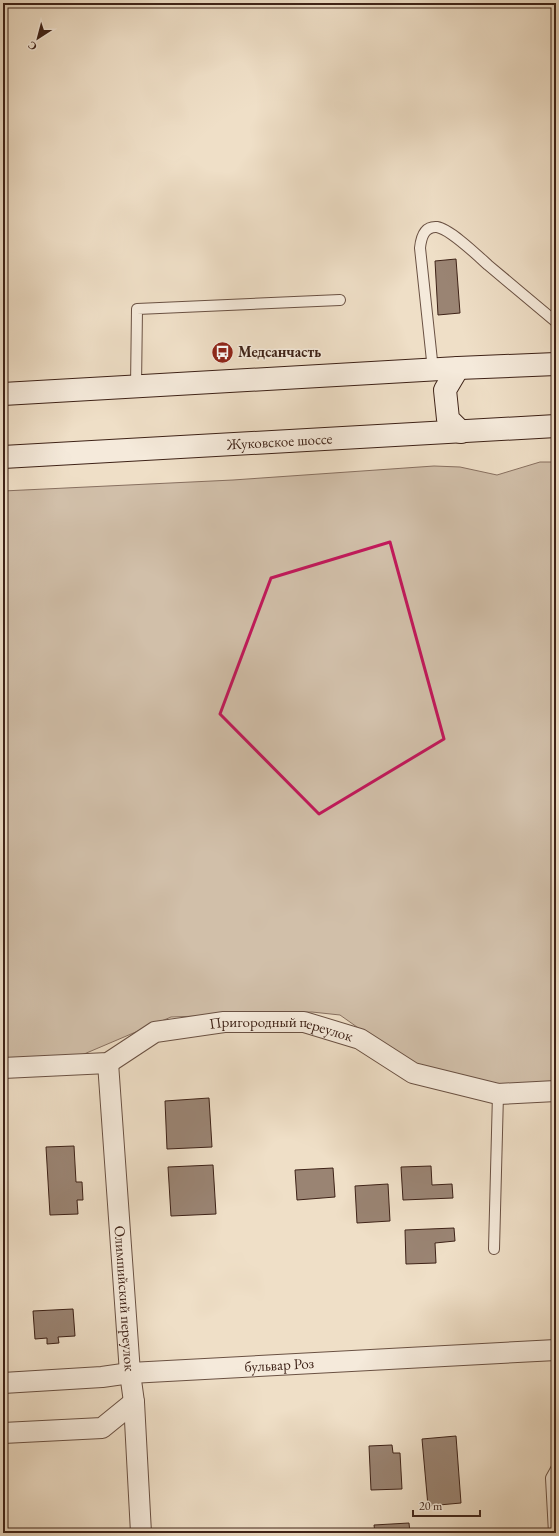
<svg xmlns="http://www.w3.org/2000/svg" width="559" height="1536" font-family="'EB Garamond',serif">
  <style>
    .green { fill: #d1bfa9; stroke: #887060 }
    .building { fill: #9a8473; stroke: #3e2217 }
    .lines { fill: none; stroke-linecap: round; stroke-linejoin: round }
    .lane-casing { stroke: #6a5143; stroke-width: 12 }
    .street-casing { stroke: #6a5143; stroke-width: 22 }
    .secondary-casing { stroke: #3e2217; stroke-width: 24 }
    .lane { stroke: #f5eadb; stroke-width: 10 }
    .street { stroke: #f5eadb; stroke-width: 20 }
    .secondary { stroke: #f5eadb; stroke-width: 22 }
    .marked { fill: none; stroke: #c2185b; stroke-width: 3; stroke-linejoin: round }
    .labels { text-anchor: middle; stroke-width: 3; stroke-linejoin: round; paint-order: stroke }
    .poi-label { font-size: 15px; font-weight: bold; fill: #3e2217; stroke: #f5eadb; text-anchor: start }
    .street-label { font-size: 15px; fill: #3e2217; stroke: #f5eadb }
  </style>
  <rect width="100%" height="100%" fill="#efdfc7"/>
  <filter id="stains"><feTurbulence type="fractalNoise" baseFrequency=".005" numOctaves="4"/><feColorMatrix values="0 0 0 0 .2 0 0 0 0 .09 0 0 0 0 .02 0 0 0 .5 -.17"/></filter>
  <radialGradient id="worn" r=".72"><stop offset=".6" stop-color="#630" stop-opacity="0"/><stop offset="1" stop-color="#630" stop-opacity=".3"/></radialGradient>
  <path class="green" d="M 540,462 L 556,462 L 556,1083 L 497,1086 L 405,1061 L 340,1015 L 312,1012 L 171,1017 L 70,1060 L 3,1063 L 3,491 L 233,480 L 434,466 L 460,467 L 497,475 Z"/>
  <g class="building">
    <path d="M 456,259 L 460,313 L 438,315 L 435,261 Z"/>
    <path d="M 209,1098 L 212,1147 L 167,1149 L 165,1101 Z"/>
    <path d="M 3,1128 L 5,1130 L 7,1171 L 3,1171 Z"/>
    <path d="M 74,1146 L 76,1182 L 82,1182 L 83,1200 L 77,1200 L 78,1214 L 50,1215 L 46,1147 Z"/>
    <path d="M 213,1165 L 216,1214 L 171,1216 L 168,1167 Z"/>
    <path d="M 431,1166 L 432,1185 L 452,1184 L 453,1198 L 403,1200 L 401,1167 Z"/>
    <path d="M 333,1168 L 335,1197 L 297,1200 L 295,1170 Z"/>
    <path d="M 388,1184 L 390,1221 L 357,1223 L 355,1186 Z"/>
    <path d="M 454,1228 L 455,1241 L 435,1243 L 436,1263 L 406,1264 L 405,1230 Z"/>
    <path d="M 73,1309 L 75,1336 L 58,1337 L 59,1343 L 47,1344 L 47,1338 L 35,1339 L 33,1311 Z"/>
    <path d="M 456,1436 L 461,1503 L 428,1506 L 422,1439 Z"/>
    <path d="M 392,1445 L 393,1453 L 400,1453 L 402,1489 L 371,1490 L 369,1446 Z"/>
    <path d="M 409,1523 L 410,1533 L 375,1533 L 374,1525 Z"/>
  </g>
  <g class="lines">
    <defs>
      <g id="lane">
        <path d="M 433,370 L 420,248 C 421,238 424,226 437,227 C 450,229 477,255 488,265 C 511,284 533,303 556,322"/>
        <path d="M 136,386 L 137,309 L 340,300"/>
        <path d="M 494,1249 L 498,1094"/>
        <path d="M 554,1533 L 551,1478 L 556,1469"/>
      </g>
      <g id="street">
        <path id="s1" d="M 108,1063 L 130,1373 L 134,1402 L 141,1533"/>
        <path id="s2" d="M 3,1068 L 108,1063 L 155,1032 L 224,1022 L 304,1022 L 360,1039 L 413,1073 L 498,1094 L 556,1091"/>
        <path id="s3" d="M 3,1383 L 102,1377 L 130,1373 L 556,1350"/>
        <path d="M 3,1433 L 102,1428 L 134,1402"/>
      </g>
      <g id="secondary">
        <path d="M 458,368 L 445,390 L 448,419 L 461,432"/>
        <path d="M 3,394 L 458,368 L 556,364"/>
        <path id="s4" d="M 3,457 L 556,426"/>
      </g>
    </defs>
    <use href="#lane" class="lane-casing"/>
    <use href="#street" class="street-casing"/>
    <use href="#secondary" class="secondary-casing"/>
    <use href="#lane" class="lane"/>
    <use href="#street" class="street"/>
    <use href="#secondary" class="secondary"/>
  </g>
  <path class="marked" d="M 390,542 L 444,739 L 319,814 L 220,714 L 271,578 Z"/>
  <defs>
    <symbol id="bus-disc" viewBox="-11 -11 22 22"><circle r="9.5" fill="#8f2418" stroke="#f5eadb"/><path d="M-5-6H5V4H4V6H2V4H-2V6H-4V4H-5ZM-3.5-4V0h7V-4ZM-3.5 1.2v1.5H-2V1.2ZM2 1.2v1.5H3.5V1.2Z" fill="#fff"/></symbol>
  </defs>
  <g fill-rule="evenodd">
    <use href="#bus-disc" x="210" y="340" width="25" height="25"/>
  </g>
  <g class="labels">
    <g class="poi-label">
      <text x="238" y="357">Медсанчасть</text>
    </g>
    <g class="street-label">
      <text dy="5" stroke="none"><textPath href="#s4" startOffset="277">Жуковское шоссе</textPath></text>
      <text dy="5" stroke="none"><textPath href="#s2" startOffset="289">Пригородный переулок</textPath></text>
      <text dy="5" stroke="none"><textPath href="#s1" startOffset="236">Олимпийский переулок</textPath></text>
      <text dy="5" stroke="none"><textPath href="#s3" startOffset="277">бульвар Роз</textPath></text>
    </g>
  </g>
  <rect width="559" height="1536" fill="none" stroke="#efdfc7" stroke-width="16"/>
  <rect x="4" y="4" width="551" height="1528" fill="none" stroke="#3e2217" stroke-width="2"/>
  <rect x="8" y="8" width="543" height="1520" fill="none" stroke="#3e2217"/>
  <g transform="translate(38 38) rotate(216)" stroke="#f5eadb" stroke-width="3" paint-order="stroke">
  <path d="M0-3L7 15L0 10L-7 15Z" fill="#3e2217"/>
  <text y="-6" font-size="11" font-weight="bold" text-anchor="middle" fill="#3e2217">С</text>
  </g>
  <path d="M413 1510v6h67v-6" fill="none" stroke="#3e2217" stroke-width="2"/>
  <text x="419" y="1510" font-size="12" fill="#3e2217" stroke="#f5eadb" stroke-width="3" paint-order="stroke">20 m</text>
  <rect width="100%" height="100%" filter="url(#stains)"/>
  <rect width="100%" height="100%" fill="url(#worn)"/>
</svg>
